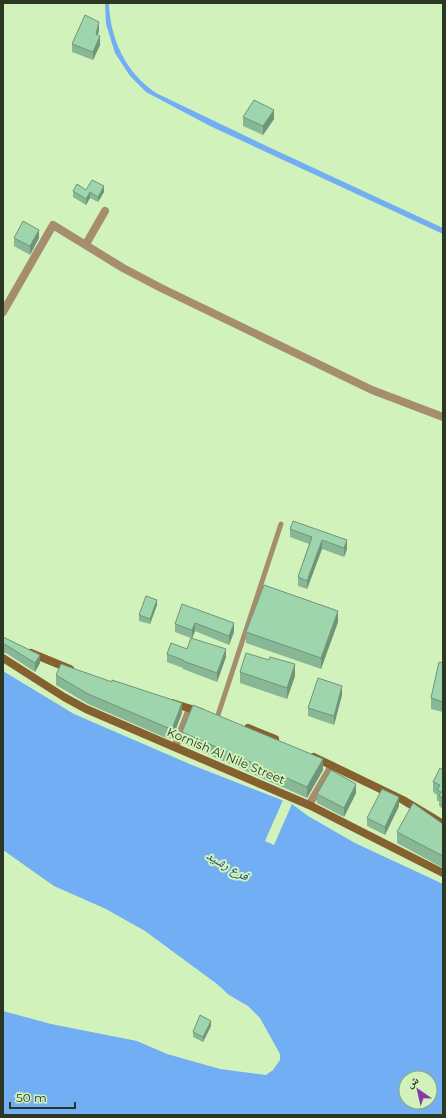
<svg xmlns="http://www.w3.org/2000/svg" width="446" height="1118" font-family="Montserrat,'Noto Naskh Arabic',sans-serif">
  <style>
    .water { fill: #72aef3; fill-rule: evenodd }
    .pier { fill: #d1f2ba }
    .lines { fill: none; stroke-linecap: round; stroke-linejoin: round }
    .service { stroke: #a68d6d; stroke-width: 5 }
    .minor { stroke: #a68d6d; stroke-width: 8 }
    .secondary { stroke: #866130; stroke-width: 8 }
    .wall { fill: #88b795 }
    .shaded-wall { fill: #6f9579 }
    .building { fill: #9ed5ad; stroke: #6f9579 }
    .labels { text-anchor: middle; stroke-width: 4; stroke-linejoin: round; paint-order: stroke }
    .street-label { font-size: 12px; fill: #2a3721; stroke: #d1f2ba }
    .water-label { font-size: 13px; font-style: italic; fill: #1a4471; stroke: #d1f2ba }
  </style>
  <rect width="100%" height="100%" fill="#d1f2ba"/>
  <g class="water">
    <path d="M 105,3 L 109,3 C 110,39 126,73 156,93 L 260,143 L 443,228 L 443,234 L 210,126 L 146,92 L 130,76 L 115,53 L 106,24 Z"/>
    <path d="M 3,671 L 74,714 L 192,765 L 292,804 L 308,816 L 355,843 L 443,884 L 443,1115 L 3,1115 L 3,1011 L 51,1024 L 137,1041 L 167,1054 L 220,1069 L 266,1075 L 273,1070 L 280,1060 L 280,1054 L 260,1018 L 248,1006 L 229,995 L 217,984 L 145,931 L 106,909 L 54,886 L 3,850 ZM 406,1078 L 430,1078 L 430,1102 L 406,1102 Z"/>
  </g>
  <path class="pier" d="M 283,800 L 292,804 L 274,845 L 265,841 Z"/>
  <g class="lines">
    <path class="service" d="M 217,718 L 281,524"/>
    <g class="minor">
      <path d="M 86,244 L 105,211"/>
      <path d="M 3,312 L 53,225 L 123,268 L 161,288 L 372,390 L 443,417"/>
      <path d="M 175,747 L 190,709"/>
      <path d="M 309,805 L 332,766"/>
    </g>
    <g class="secondary">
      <path d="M 31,653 L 70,669"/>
      <path d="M 3,658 L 64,697 L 86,709 L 309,805 L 443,873"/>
      <path d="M 172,703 L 201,712"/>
      <path d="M 248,728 L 275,739"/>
      <path d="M 314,757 L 403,800 L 443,824"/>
    </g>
  </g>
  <g class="wall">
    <path d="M 99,30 L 98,35 L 100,45 L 93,60 L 72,52 L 72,44 Z"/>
    <path d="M 243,117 L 274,119 L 263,135 L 243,126 Z"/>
    <path d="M 86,190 L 104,192 L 98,202 L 90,198 L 86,205 L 73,197 L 73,191 Z"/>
    <path d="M 14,238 L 39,238 L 30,255 L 14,246 Z"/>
    <path d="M 290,529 L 347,549 L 344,557 L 322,549 L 307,589 L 298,586 L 298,577 L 309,544 L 290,537 Z"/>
    <path d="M 182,604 L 234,632 L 229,645 L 195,631 L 192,638 L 226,657 L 217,682 L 183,669 L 183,668 L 167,662 L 167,654 L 187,649 L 191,638 L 175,632 L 175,624 Z"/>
    <path d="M 157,605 L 150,624 L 139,621 L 139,615 Z"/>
    <path d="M 338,622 L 321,669 L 246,643 L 246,632 Z"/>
    <path d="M 3,637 L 40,663 L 35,672 L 6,653 L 3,653 Z"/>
    <path d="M 443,663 L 443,712 L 431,709 L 431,698 Z"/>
    <path d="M 240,672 L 295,676 L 287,699 L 240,683 Z"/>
    <path d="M 56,675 L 182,713 L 172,739 L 166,738 L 88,704 L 56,685 Z"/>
    <path d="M 342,695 L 334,725 L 308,716 L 308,708 Z"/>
    <path d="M 182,732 L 323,770 L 307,798 L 182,743 Z"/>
    <path d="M 443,770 L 443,809 L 439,806 L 439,801 L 437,801 L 437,795 L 433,792 L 433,782 Z"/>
    <path d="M 356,793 L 344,817 L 317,803 L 317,794 Z"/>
    <path d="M 399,806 L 385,835 L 367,826 L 367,818 Z"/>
    <path d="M 443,824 L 443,868 L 397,843 L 397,832 Z"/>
    <path d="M 211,1026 L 203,1042 L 193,1037 L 193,1032 Z"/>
  </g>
  <g class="shaded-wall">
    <path d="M 99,22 L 99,30 L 96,42 L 96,34 Z"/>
    <path d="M 100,36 L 100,45 L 93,60 L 93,52 Z"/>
    <path d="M 274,110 L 274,119 L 263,135 L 263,126 Z"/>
    <path d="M 104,186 L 104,192 L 98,202 L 98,197 Z"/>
    <path d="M 90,192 L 90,198 L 86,205 L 86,199 Z"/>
    <path d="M 39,230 L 39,238 L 30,255 L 30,246 Z"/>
    <path d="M 322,540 L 322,549 L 307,589 L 307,581 Z"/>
    <path d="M 347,540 L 347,549 L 344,557 L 344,548 Z"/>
    <path d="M 157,600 L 157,605 L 150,624 L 150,619 Z"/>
    <path d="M 338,611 L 338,622 L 321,669 L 321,658 Z"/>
    <path d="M 195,623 L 195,631 L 192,639 L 192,630 Z"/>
    <path d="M 234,623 L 234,632 L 229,645 L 229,636 Z"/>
    <path d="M 226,649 L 226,657 L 217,682 L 217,673 Z"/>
    <path d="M 40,655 L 40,663 L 35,672 L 35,663 Z"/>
    <path d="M 295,664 L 295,676 L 287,699 L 287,688 Z"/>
    <path d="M 342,686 L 342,695 L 334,725 L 334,716 Z"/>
    <path d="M 182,703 L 182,713 L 172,739 L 172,729 Z"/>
    <path d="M 323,759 L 323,770 L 307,798 L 307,787 Z"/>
    <path d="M 356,784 L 356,793 L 344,817 L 344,808 Z"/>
    <path d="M 399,797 L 399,806 L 385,835 L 385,827 Z"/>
    <path d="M 211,1021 L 211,1026 L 203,1042 L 203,1037 Z"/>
  </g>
  <g class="building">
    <path d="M 85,15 L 99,22 L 96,34 L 100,36 L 93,52 L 72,44 Z"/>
    <path d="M 254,100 L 274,110 L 263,126 L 243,117 Z"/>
    <path d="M 92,180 L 104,186 L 98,197 L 90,192 L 86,199 L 73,191 L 77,184 L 86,190 Z"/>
    <path d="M 23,221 L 39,230 L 30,246 L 14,238 Z"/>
    <path d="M 293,521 L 347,540 L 344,548 L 322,540 L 307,581 L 298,577 L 312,537 L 290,529 Z"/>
    <path d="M 264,585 L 338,611 L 321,658 L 246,632 Z"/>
    <path d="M 146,596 L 157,600 L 150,619 L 139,615 Z"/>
    <path d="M 182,604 L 234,623 L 229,636 L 195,623 L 192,630 L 175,624 Z"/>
    <path d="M 3,637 L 40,655 L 35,663 L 6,645 L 3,644 Z"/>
    <path d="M 191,638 L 226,649 L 217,673 L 183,661 L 183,660 L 167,654 L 171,643 L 187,649 Z"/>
    <path d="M 246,653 L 269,660 L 270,657 L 295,664 L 287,688 L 240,672 Z"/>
    <path d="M 439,662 L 443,663 L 443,702 L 431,698 Z"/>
    <path d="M 61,664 L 112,682 L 112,680 L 182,703 L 172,729 L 166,727 L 88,694 L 56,675 Z"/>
    <path d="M 318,678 L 342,686 L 334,716 L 308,708 Z"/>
    <path d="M 193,705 L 323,759 L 307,787 L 182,732 Z"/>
    <path d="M 440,768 L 443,770 L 443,798 L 439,796 L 441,792 L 437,790 L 440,785 L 433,782 Z"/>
    <path d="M 331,770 L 356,784 L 344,808 L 317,794 Z"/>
    <path d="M 382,789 L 399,797 L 385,827 L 367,818 Z"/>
    <path d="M 413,803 L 443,824 L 443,856 L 397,832 Z"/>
    <path d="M 200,1015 L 211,1021 L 203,1037 L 193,1032 Z"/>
  </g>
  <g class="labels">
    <g class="street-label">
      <text transform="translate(226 756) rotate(23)" y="4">Kornish Al Nile Street</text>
    </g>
    <g class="water-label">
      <text transform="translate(228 865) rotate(30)" y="5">فرع رشيد</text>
    </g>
  </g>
  <rect width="446" height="1118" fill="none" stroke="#2a3721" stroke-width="8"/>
  <g transform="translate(418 1090) rotate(326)"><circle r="19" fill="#d1f2ba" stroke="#8ea77d"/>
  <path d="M0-3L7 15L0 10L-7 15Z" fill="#8539aa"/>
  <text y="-6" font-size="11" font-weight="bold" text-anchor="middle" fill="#2a3721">ش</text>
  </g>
  <path d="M10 1102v6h65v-6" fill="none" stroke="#2a3721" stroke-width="2"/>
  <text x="16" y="1102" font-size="12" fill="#2a3721" stroke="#d1f2ba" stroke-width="3" paint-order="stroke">50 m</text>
</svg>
